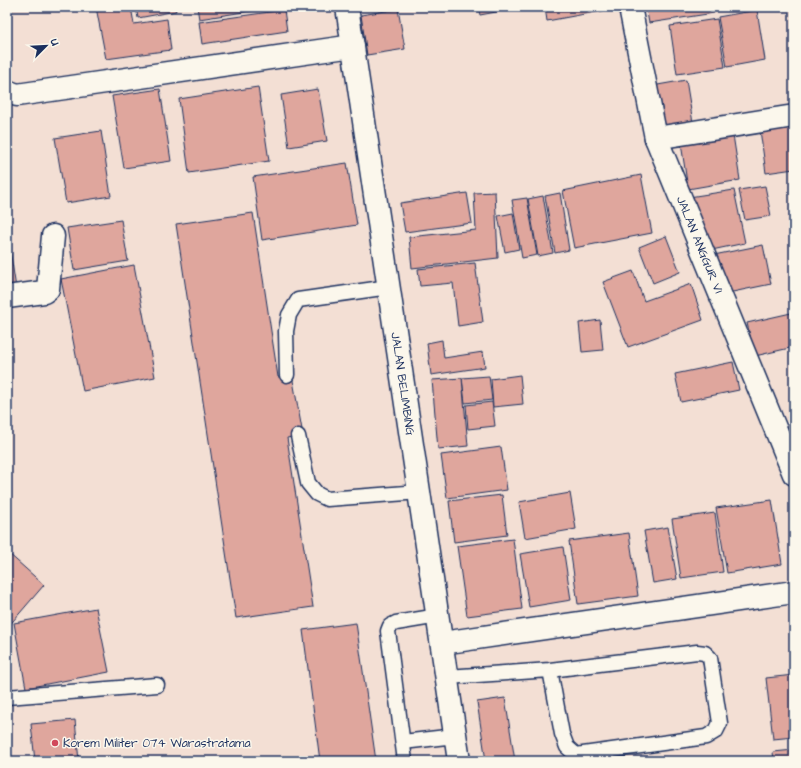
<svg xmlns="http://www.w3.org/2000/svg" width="801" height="768" font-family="'Architects Daughter',sans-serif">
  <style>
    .building { fill: #dfa69d; stroke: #1b2f5e }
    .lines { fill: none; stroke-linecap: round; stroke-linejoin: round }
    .service-casing { stroke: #1b2f5e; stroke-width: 17 }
    .minor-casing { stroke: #1b2f5e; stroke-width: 25 }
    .service { stroke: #fbf7ec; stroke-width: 14 }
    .minor { stroke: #fbf7ec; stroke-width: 22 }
    .poi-dot { fill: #d1495b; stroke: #fbf7ec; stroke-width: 1.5 }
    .labels { text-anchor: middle; stroke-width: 3; stroke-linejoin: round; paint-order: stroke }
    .street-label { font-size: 12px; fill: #1b2f5e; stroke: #fbf7ec }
    .poi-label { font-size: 12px; fill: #1b2f5e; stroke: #fbf7ec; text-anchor: start }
  </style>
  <rect width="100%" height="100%" fill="#f3dfd4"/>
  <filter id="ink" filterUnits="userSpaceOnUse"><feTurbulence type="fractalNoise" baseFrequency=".025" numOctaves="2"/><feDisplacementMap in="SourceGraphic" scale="8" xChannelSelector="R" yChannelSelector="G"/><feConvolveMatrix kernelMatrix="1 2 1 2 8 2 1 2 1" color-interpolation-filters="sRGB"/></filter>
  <g filter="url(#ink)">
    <g class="building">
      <path d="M 96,7 L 131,7 L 134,24 L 167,19 L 171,50 L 106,59 Z"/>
      <path d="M 136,7 L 175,7 L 176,11 L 138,18 Z"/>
      <path d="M 197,7 L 276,7 L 199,19 Z"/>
      <path d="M 478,7 L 510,7 L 512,9 L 480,15 Z"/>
      <path d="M 545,7 L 611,7 L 612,9 L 547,21 Z"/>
      <path d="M 646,7 L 713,7 L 714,13 L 649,23 Z"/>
      <path d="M 398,9 L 405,49 L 367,55 L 361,15 Z"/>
      <path d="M 284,10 L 287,31 L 202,44 L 199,22 Z"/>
      <path d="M 757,10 L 765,60 L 727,67 L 718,17 Z"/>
      <path d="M 717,19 L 725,67 L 677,74 L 670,26 Z"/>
      <path d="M 686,80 L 693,123 L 659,128 L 652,86 Z"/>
      <path d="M 258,87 L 269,161 L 189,173 L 179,99 Z"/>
      <path d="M 160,89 L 171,161 L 124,168 L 112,96 Z"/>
      <path d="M 318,89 L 327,141 L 289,147 L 281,95 Z"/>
      <path d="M 794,125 L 794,169 L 766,173 L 760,130 Z"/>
      <path d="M 101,131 L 111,196 L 66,203 L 55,138 Z"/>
      <path d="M 733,135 L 740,180 L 688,189 L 681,143 Z"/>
      <path d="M 347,163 L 357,225 L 262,240 L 253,177 Z"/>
      <path d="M 641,175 L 652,233 L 574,248 L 563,191 Z"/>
      <path d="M 765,186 L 771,216 L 745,220 L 739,190 Z"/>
      <path d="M 734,190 L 745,243 L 707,251 L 689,197 Z"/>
      <path d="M 495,192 L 498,258 L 412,268 L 409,237 L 476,230 L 474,193 Z"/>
      <path d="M 467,193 L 472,223 L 405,232 L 400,203 Z"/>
      <path d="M 560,193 L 569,250 L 555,253 L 545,196 Z"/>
      <path d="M 543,196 L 553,253 L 538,256 L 528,199 Z"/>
      <path d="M 527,198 L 537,255 L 522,258 L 512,200 Z"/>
      <path d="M 253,213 L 278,377 L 292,375 L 303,435 L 287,438 L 313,607 L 236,618 L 176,224 Z"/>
      <path d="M 513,213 L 519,249 L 505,252 L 498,216 Z"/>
      <path d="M 121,220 L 128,261 L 74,270 L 67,228 Z"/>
      <path d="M 7,230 L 16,288 L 7,289 Z"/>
      <path d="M 666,236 L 680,272 L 653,283 L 639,247 Z"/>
      <path d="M 763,245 L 771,284 L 723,294 L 709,256 Z"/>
      <path d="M 475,263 L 483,322 L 458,326 L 453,283 L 420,286 L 418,269 Z"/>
      <path d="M 134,265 L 155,377 L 83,391 L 61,279 Z"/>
      <path d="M 633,271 L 644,301 L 691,284 L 703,320 L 628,347 L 603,282 Z"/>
      <path d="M 791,313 L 794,327 L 794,347 L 755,356 L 747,323 Z"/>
      <path d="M 600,320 L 603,350 L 582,352 L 579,323 Z"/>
      <path d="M 442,340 L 444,358 L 483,352 L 485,367 L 431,375 L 427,343 Z"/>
      <path d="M 733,362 L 739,390 L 681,402 L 675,374 Z"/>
      <path d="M 520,375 L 523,404 L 493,407 L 491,379 Z"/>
      <path d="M 489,376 L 492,400 L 465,403 L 462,378 Z"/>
      <path d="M 462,378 L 468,446 L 438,449 L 432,380 Z"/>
      <path d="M 492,402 L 495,426 L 468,429 L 466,405 Z"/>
      <path d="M 788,417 L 794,417 L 794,436 Z"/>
      <path d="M 501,447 L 507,490 L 447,498 L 441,455 Z"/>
      <path d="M 570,493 L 576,529 L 525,538 L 519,502 Z"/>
      <path d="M 502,495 L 507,535 L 454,542 L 449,501 Z"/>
      <path d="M 772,500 L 782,564 L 727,573 L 716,508 Z"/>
      <path d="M 715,513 L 723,572 L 681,578 L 672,519 Z"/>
      <path d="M 668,527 L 677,579 L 653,583 L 644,531 Z"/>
      <path d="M 629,533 L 638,596 L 578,604 L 569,541 Z"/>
      <path d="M 513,539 L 522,609 L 467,616 L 457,546 Z"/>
      <path d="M 563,547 L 571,600 L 529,607 L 520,554 Z"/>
      <path d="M 7,552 L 44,585 L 7,628 Z"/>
      <path d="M 96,608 L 109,672 L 26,688 L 14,623 Z"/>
      <path d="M 356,623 L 376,761 L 320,761 L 303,630 Z"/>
      <path d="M 794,675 L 794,737 L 773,739 L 766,678 Z"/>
      <path d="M 505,698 L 515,761 L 486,761 L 477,702 Z"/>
      <path d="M 75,720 L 79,761 L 35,761 L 31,724 Z"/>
      <path d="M 794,750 L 794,761 L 774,761 L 773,752 Z"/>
    </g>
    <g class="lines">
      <defs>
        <g id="service">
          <path d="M 287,375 L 286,331 L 289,315 L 298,300 L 389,287"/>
          <path d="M 298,436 L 308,483 L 317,494 L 327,499 L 420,492"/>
          <path d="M 447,677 L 550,670 L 697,652 L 705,653 L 710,658 L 720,723 L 716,731 L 706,737 L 576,755 L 567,747 L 562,734 L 550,670"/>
          <path d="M 7,697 L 157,685"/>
          <path d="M 403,742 L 455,736"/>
          <path d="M 405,761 L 388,631 L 390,626 L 396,623 L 438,616"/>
        </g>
        <g id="minor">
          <path id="s1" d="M 347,7 L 459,761"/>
          <path id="s2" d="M 630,7 L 656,138 L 794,474"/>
          <path d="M 7,91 L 17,95 L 353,46"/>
          <path d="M 656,138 L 794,116"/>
          <path d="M 7,297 L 44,292 L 48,289 L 53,236"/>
          <path d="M 442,643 L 794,592"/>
        </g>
      </defs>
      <use href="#service" class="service-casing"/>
      <use href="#minor" class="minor-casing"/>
      <use href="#service" class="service"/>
      <use href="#minor" class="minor"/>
    </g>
  </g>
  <circle class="poi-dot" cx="55" cy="743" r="4"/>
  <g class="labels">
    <g class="street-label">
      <text dy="4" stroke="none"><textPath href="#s2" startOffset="249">JALAN ANGGUR VI</textPath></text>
      <text dy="4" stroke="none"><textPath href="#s1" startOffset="381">JALAN BELIMBING</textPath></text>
    </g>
    <g class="poi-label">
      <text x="63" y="747">Korem Militer 074 Warastratama</text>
    </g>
  </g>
  <rect width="801" height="768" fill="none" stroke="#fbf7ec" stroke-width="24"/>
  <rect x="12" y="12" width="777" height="744" fill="none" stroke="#1b2f5e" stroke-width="1.5" filter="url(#ink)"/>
  <g transform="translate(46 46) rotate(66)" stroke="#fbf7ec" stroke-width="3" paint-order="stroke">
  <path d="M0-3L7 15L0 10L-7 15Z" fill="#1b2f5e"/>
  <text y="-6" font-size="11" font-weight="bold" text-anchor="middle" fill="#1b2f5e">U</text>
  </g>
</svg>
